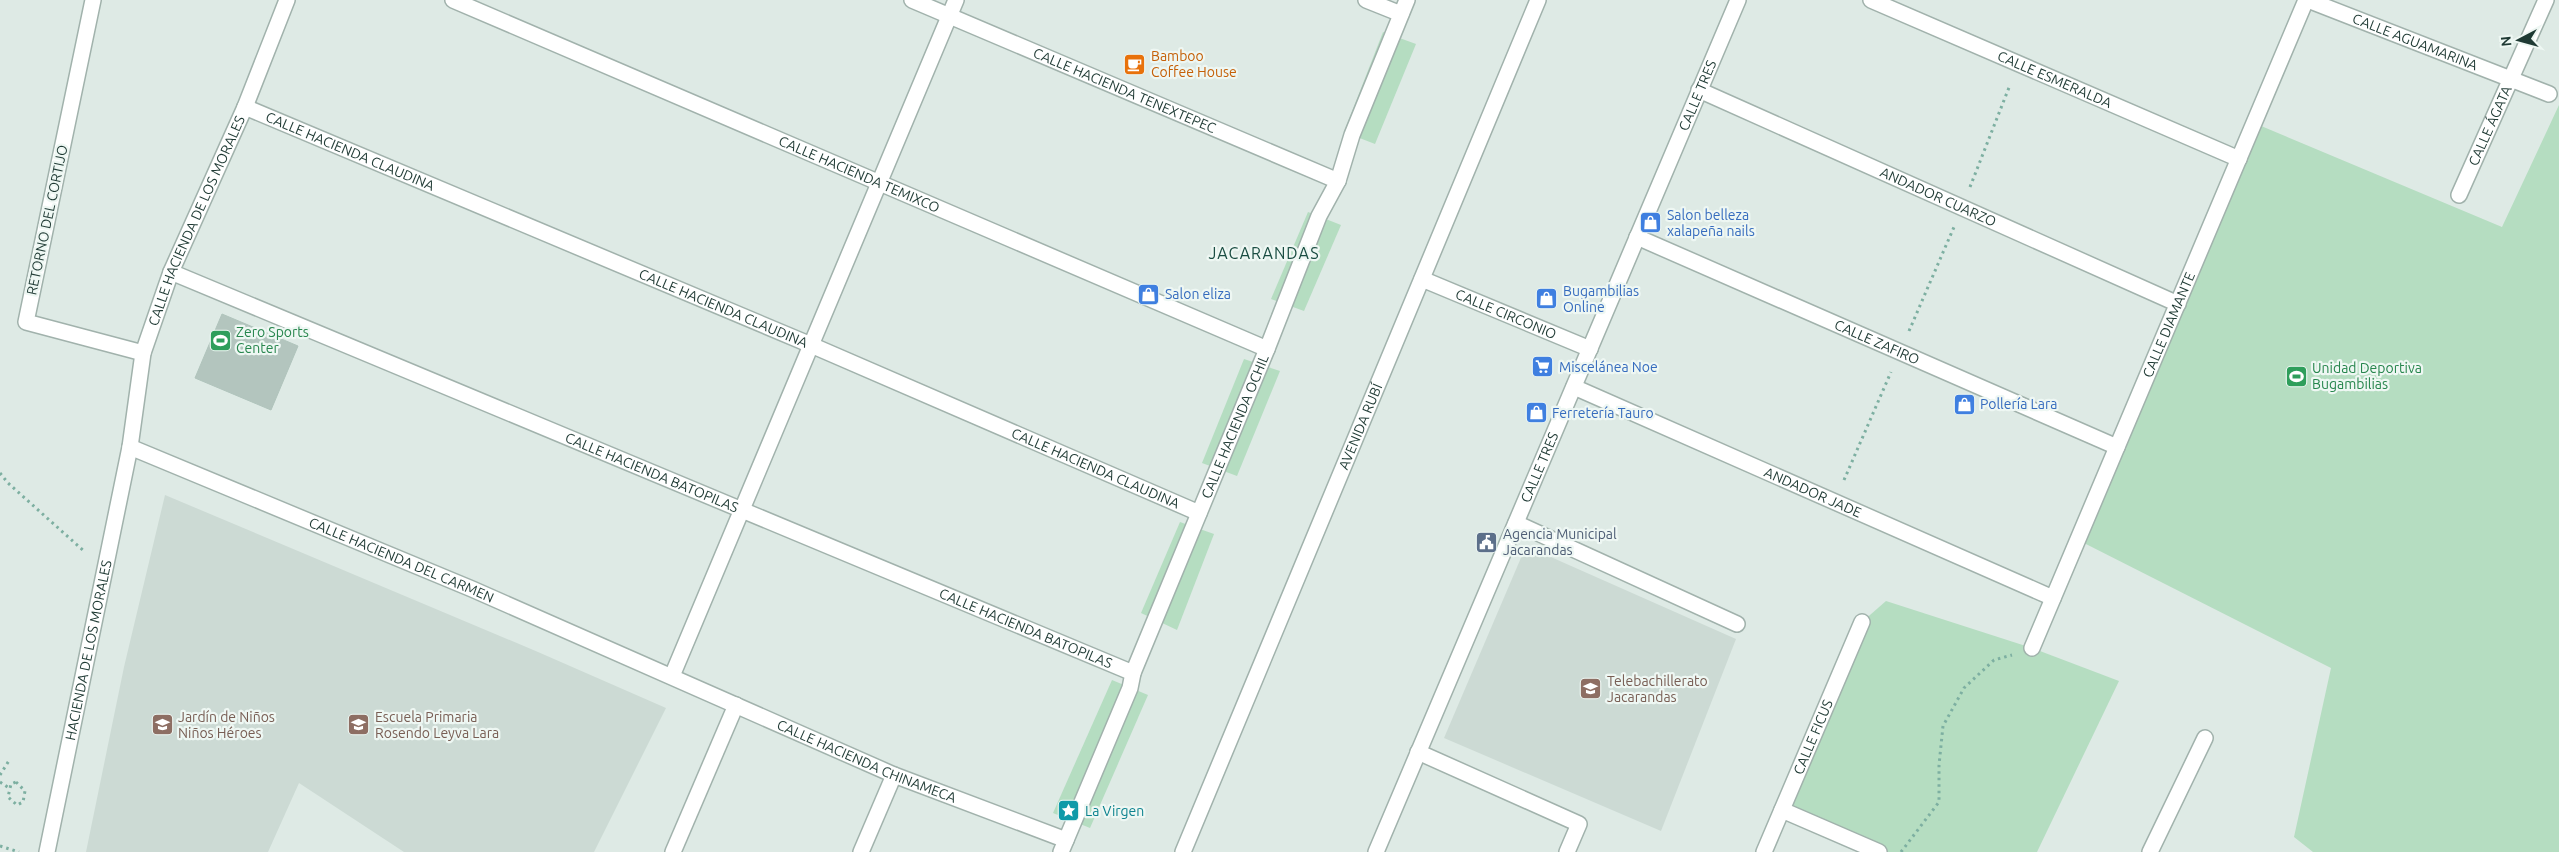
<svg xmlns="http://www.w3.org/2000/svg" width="2559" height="852" font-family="Ubuntu,sans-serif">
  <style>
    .built { fill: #ccdad4 }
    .green { fill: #b5ddc1 }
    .building { fill: #b3c5be; stroke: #b0c4bc }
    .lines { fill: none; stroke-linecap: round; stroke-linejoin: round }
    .minor-casing { stroke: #a1b2ac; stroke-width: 18 }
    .path { stroke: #7dafa1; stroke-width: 3; stroke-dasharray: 2.5 4; stroke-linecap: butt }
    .minor { stroke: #fff; stroke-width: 15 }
    .labels { text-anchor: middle; stroke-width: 4.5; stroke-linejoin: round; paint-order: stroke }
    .street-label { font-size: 14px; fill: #1f3a34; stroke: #eef7f3 }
    .food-label { font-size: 14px; fill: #c56008; stroke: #eef7f3; text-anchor: start }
    .shop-label { font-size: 14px; fill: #366cbe; stroke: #eef7f3; text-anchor: start }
    .leisure-label { font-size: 14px; fill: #27864d; stroke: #eef7f3; text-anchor: start }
    .service-label { font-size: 14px; fill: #4e5e75; stroke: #eef7f3; text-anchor: start }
    .education-label { font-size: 14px; fill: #785e54; stroke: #eef7f3; text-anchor: start }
    .culture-label { font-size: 14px; fill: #0d838f; stroke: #eef7f3; text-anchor: start }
    .quarter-label { font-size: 16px; letter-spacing: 1px; fill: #1a4d42; stroke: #eef7f3 }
  </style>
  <rect width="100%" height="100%" fill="#deeae5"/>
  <g class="built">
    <path d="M 165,495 L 538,652 L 666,708 L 594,852 L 404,852 L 299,783 L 268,852 L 86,852 L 124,667 Z"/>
    <path d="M 1526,546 L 1736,639 L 1661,831 L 1444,738 Z"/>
  </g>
  <g class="green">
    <path d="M 1383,32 L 1416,44 L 1375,144 L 1344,132 Z"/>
    <path d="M 2559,105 L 2559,852 L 2313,852 L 2294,837 L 2331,668 L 2078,540 L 2254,123 L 2502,227 Z"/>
    <path d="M 1308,212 L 1341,225 L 1304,311 L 1271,299 Z"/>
    <path d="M 1244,359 L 1280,371 L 1237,476 L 1202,463 Z"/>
    <path d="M 1180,522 L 1214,534 L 1177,630 L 1141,613 Z"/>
    <path d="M 1886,601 L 2032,648 L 2119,681 L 2037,852 L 1879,852 L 1782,810 L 1862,622 Z"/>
    <path d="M 1112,680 L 1148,695 L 1090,828 L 1053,813 Z"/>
  </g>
  <path class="building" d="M 222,314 L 298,346 L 271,410 L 195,378 Z"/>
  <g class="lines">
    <defs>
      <g id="minor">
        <path d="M 93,0 L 26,322 L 143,353"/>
        <path id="s1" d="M 453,0 L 1267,349"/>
        <path id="s2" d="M 912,0 L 1338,181"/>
        <path d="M 1366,0 L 1401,14"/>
        <path id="s3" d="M 1871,0 L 2239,159"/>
        <path id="s4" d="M 2308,0 L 2549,94"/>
        <path id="s5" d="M 1699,90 L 2178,304"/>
        <path id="s6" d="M 245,107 L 811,345 L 1199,513"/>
        <path id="s7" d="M 2459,195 L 2546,0"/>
        <path id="s8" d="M 1637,237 L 2117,447"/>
        <path id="s9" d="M 171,272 L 1133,673"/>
        <path id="s10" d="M 1422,279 L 1590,349"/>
        <path id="s11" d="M 1574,387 L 2053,598"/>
        <path id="s12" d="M 130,447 L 472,589 L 894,775 L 1066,840"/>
        <path d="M 1516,523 L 1737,624"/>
        <path id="s13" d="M 2032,648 L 2306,0"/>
        <path d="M 672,676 L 956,0"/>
        <path d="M 1418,752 L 1579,824 L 1567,852"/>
        <path d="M 1782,810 L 1879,852"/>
        <path id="s14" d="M 47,852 L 130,447 L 143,353 L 171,272 L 245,107 L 287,0"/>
        <path d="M 673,852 L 736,705"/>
        <path d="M 861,852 L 894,775"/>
        <path id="s15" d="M 1061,852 L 1130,688 L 1133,673 L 1267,349 L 1319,216 L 1338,181 L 1352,135 L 1407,0"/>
        <path id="s16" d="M 1183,852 L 1538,0"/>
        <path id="s17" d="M 1376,852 L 1738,0"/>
        <path id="s18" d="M 1764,852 L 1862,622"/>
        <path d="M 2150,852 L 2205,738"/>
      </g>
    </defs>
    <use href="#minor" class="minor-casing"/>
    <g class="path">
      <path d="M 1970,187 L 2010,85"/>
      <path d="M 1909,331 L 1954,227"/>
      <path d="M 0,473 L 8,483 L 85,552"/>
      <path d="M 1844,480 L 1891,372"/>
      <path d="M 0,775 L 10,759"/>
      <path d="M 0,782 L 9,788"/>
      <path d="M 16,782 L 25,791 L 23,802 L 17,805 L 8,797 L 11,784 Z"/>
      <path d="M 0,846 L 19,852"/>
      <path d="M 1901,852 L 1939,802 L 1939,765 L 1943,726 L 1964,688 L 1994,660 L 2012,655"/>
    </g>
    <use href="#minor" class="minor"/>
  </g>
  <defs>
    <symbol id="cafe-square" viewBox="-11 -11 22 22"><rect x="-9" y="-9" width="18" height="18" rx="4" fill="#e8710a" stroke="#eef7f3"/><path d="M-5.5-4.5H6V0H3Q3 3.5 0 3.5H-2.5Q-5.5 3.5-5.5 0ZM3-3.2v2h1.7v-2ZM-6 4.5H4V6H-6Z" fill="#fff"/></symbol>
    <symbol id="shop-square" viewBox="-11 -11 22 22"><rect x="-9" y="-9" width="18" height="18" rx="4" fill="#3f7fe0" stroke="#eef7f3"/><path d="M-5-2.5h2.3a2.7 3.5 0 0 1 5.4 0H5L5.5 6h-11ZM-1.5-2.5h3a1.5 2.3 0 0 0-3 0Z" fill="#fff"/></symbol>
    <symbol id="stadium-square" viewBox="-11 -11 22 22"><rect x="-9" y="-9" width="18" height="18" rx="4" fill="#2e9e5b" stroke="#eef7f3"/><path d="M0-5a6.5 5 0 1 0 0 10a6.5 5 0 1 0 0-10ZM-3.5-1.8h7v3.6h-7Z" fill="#fff"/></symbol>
    <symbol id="supermarket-square" viewBox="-11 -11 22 22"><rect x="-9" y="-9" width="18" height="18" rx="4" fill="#3f7fe0" stroke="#eef7f3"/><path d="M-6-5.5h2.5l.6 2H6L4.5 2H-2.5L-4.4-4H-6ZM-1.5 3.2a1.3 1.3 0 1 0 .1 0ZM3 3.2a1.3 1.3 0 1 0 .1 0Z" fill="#fff"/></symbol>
    <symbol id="civic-square" viewBox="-11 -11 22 22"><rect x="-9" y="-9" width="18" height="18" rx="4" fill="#5c6f8a" stroke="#eef7f3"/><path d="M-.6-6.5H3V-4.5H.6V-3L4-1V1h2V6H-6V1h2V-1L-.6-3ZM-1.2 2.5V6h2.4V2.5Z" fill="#fff"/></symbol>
    <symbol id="school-square" viewBox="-11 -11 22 22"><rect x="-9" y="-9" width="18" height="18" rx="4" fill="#8d6e63" stroke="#eef7f3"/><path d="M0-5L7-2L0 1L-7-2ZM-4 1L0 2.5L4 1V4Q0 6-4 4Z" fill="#fff"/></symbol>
    <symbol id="sight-square" viewBox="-11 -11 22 22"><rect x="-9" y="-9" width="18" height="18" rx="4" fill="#0f9aa8" stroke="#eef7f3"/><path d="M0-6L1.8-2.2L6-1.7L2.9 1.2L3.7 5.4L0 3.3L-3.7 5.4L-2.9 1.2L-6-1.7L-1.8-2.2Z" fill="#fff"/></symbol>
  </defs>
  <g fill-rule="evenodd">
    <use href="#cafe-square" x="1122" y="52" width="25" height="25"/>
    <use href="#shop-square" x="1638" y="210" width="25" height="25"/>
    <use href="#shop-square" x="1136" y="282" width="25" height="25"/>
    <use href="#shop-square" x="1534" y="286" width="25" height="25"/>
    <use href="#stadium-square" x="208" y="328" width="25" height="25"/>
    <use href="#supermarket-square" x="1530" y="354" width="25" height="25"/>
    <use href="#stadium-square" x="2284" y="364" width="25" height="25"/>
    <use href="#shop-square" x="1952" y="392" width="25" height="25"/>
    <use href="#shop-square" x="1524" y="400" width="25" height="25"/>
    <use href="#civic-square" x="1474" y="530" width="25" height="25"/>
    <use href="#school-square" x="1578" y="676" width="25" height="25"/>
    <use href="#school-square" x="150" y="712" width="25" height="25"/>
    <use href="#school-square" x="346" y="712" width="25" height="25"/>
    <use href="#sight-square" x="1056" y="798" width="25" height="25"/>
  </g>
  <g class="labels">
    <g class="street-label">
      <text dy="5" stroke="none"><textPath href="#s4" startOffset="115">CALLE AGUAMARINA</textPath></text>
      <text dy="5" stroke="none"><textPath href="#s3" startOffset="200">CALLE ESMERALDA</textPath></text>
      <text dy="5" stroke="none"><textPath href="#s2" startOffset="231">CALLE HACIENDA TENEXTEPEC</textPath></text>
      <text dy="5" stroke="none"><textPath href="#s17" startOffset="822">CALLE TRES</textPath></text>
      <text dy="5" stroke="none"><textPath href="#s7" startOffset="76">CALLE ÁGATA</textPath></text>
      <text dy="5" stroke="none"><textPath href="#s6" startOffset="114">CALLE HACIENDA CLAUDINA</textPath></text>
      <text dy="5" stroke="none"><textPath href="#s1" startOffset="442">CALLE HACIENDA TEMIXCO</textPath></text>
      <text dy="5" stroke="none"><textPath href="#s5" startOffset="262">ANDADOR CUARZO</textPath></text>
      <text transform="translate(47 220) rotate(-78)" y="5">RETORNO DEL CORTIJO</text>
      <text dy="5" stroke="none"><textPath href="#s14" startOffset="651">CALLE HACIENDA DE LOS MORALES</textPath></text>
      <text dy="5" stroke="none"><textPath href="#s6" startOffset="519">CALLE HACIENDA CLAUDINA</textPath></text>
      <text dy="5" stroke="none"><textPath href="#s10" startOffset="91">CALLE CIRCONIO</textPath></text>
      <text dy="5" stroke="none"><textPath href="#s13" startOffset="351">CALLE DIAMANTE</textPath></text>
      <text dy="5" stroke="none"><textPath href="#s8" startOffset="262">CALLE ZAFIRO</textPath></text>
      <text dy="5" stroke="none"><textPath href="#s15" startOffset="460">CALLE HACIENDA OCHIL</textPath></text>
      <text dy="5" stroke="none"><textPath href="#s16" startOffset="461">AVENIDA RUBÍ</textPath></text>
      <text dy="5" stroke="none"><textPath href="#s6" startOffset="924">CALLE HACIENDA CLAUDINA</textPath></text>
      <text dy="5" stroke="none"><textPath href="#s17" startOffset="418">CALLE TRES</textPath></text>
      <text dy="5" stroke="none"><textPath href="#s9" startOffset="521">CALLE HACIENDA BATOPILAS</textPath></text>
      <text dy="5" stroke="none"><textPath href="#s11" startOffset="261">ANDADOR JADE</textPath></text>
      <text dy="5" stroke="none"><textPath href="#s12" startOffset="294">CALLE HACIENDA DEL CARMEN</textPath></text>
      <text dy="5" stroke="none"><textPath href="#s9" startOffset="926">CALLE HACIENDA BATOPILAS</textPath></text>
      <text dy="5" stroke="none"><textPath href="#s14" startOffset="206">HACIENDA DE LOS MORALES</textPath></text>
      <text dy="5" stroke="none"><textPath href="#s18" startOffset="125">CALLE FICUS</textPath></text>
      <text dy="5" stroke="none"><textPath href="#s12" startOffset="801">CALLE HACIENDA CHINAMECA</textPath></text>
    </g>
    <g class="food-label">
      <text x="1151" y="61">Bamboo<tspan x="1151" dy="16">Coffee House</tspan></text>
    </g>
    <g class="shop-label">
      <text x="1667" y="220">Salon belleza<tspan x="1667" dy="16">xalapeña nails</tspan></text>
      <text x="1563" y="296">Bugambilias<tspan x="1563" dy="16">Online</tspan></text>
      <text x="1165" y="299">Salon eliza</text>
      <text x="1559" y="372">Miscelánea Noe</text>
      <text x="1980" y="409">Pollería Lara</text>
      <text x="1552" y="418">Ferretería Tauro</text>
    </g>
    <g class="leisure-label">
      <text x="236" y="337">Zero Sports<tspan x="236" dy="16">Center</tspan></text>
      <text x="2312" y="373">Unidad Deportiva<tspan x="2312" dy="16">Bugambilias</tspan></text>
    </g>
    <g class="service-label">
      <text x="1503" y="539">Agencia Municipal<tspan x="1503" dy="16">Jacarandas</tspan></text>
    </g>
    <g class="education-label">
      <text x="1607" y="686">Telebachillerato<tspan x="1607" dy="16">Jacarandas</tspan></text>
      <text x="178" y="722">Jardín de Niños<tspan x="178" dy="16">Niños Héroes</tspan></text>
      <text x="375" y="722">Escuela Primaria<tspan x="375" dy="16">Rosendo Leyva Lara</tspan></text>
    </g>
    <g class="culture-label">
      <text x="1085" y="816">La Virgen</text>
    </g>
    <g class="quarter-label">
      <text x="1264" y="259">JACARANDAS</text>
    </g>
  </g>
  <g transform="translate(2519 40) rotate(264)" stroke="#eef7f3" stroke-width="4" paint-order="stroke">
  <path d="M0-4L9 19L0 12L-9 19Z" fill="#1f3a34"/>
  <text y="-8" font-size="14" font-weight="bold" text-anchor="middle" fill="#1f3a34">N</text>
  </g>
</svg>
